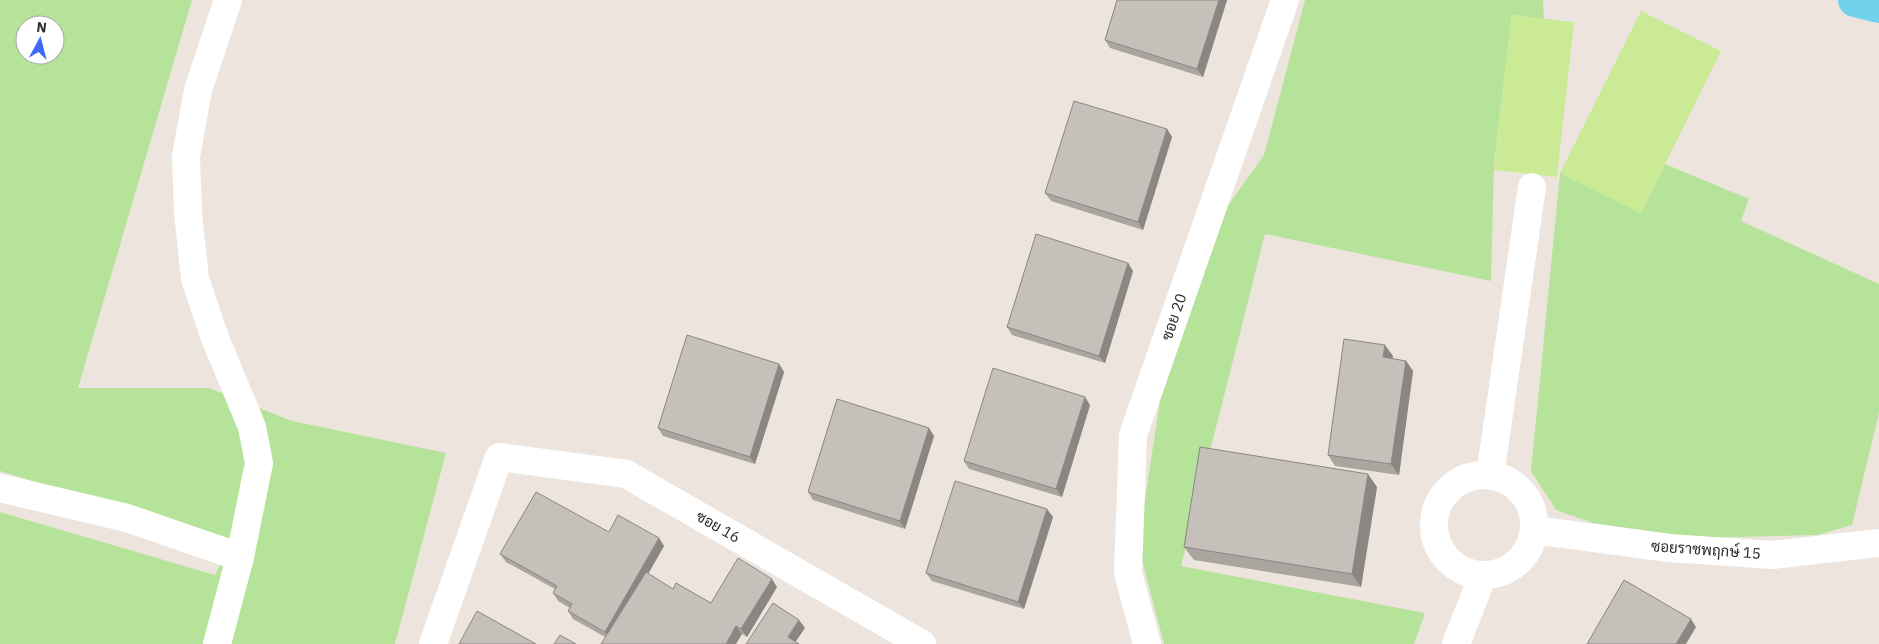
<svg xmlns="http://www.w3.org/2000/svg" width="1879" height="644" font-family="'IBM Plex Sans',Sarabun,sans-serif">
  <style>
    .green { fill: #b6e39a; fill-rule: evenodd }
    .pitch { fill: #caea96 }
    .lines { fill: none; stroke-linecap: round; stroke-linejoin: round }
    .canal { stroke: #71d2ee; stroke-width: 34 }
    .street { stroke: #fff; stroke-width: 28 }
    .wall { fill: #a9a59f }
    .shaded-wall { fill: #8a8682 }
    .building { fill: #c5c0b9; stroke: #8a8682 }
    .labels { text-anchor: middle; stroke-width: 4.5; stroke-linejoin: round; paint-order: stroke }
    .street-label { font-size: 15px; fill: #2b2b2b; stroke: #fff }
  </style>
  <rect width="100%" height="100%" fill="#ede5dd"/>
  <g class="green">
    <path d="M 0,0 L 192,0 L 78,388 L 209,388 L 292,421 L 446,453 L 395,644 L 0,644 L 0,512 L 215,575 L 231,543 L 0,471 ZM 25,25 L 55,25 L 55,55 L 25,55 Z"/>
    <path d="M 1305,0 L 1543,0 L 1544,19 L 1512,15 L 1494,165 L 1491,281 L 1265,234 L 1181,566 L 1425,613 L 1414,644 L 1164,644 L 1138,545 L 1160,401 L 1227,207 L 1264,155 Z"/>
    <path d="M 1665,164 L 1749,199 L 1741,221 L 1879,284 L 1879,413 L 1852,525 L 1818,535 L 1698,538 L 1593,523 L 1556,510 L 1531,471 L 1560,173 L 1641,213 Z"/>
  </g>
  <g class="pitch">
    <path d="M 1641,11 L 1721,51 L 1641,213 L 1560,173 Z"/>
    <path d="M 1511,15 L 1574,22 L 1557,177 L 1494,170 Z"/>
  </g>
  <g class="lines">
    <path class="canal" d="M 1855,0 L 1879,6"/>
    <g class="street">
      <path d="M 228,0 L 198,90 L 186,156 L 188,213 L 195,279 L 215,338 L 252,427 L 259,463 L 240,557"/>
      <circle cx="1484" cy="525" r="50"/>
      <path d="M 1490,476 L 1532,187"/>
      <path d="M 0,488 L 127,518 L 240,557 L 217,644"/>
      <path d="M 1534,530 L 1669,548 L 1773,555 L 1879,543"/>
      <path d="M 433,644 L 499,457 L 626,474 L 922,644"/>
      <path d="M 1147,644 L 1128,573 L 1133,435 L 1285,0"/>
      <path d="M 1456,644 L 1483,575"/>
    </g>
  </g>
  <g class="wall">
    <path d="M 1117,0 L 1227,0 L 1203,77 L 1110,48 L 1105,40 Z"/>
    <path d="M 1167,129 L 1172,137 L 1143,230 L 1051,201 L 1045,193 Z"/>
    <path d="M 1128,263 L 1133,271 L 1105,363 L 1012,335 L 1007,327 Z"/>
    <path d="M 1393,356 L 1392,359 L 1406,361 L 1413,371 L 1399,475 L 1335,466 L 1328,455 Z"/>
    <path d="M 779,364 L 784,372 L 755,464 L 663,436 L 658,428 Z"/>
    <path d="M 1090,405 L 1062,497 L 969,469 L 964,461 Z"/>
    <path d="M 934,436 L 905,529 L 813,500 L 808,492 Z"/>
    <path d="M 1377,487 L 1361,587 L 1194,560 L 1184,547 Z"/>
    <path d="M 1053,517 L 1024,609 L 932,581 L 926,573 Z"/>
    <path d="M 609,532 L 659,538 L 664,546 L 648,574 L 673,589 L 711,603 L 777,587 L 747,637 L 742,634 L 605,637 L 573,619 L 568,611 L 570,608 L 558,601 L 553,593 L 555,589 L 506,562 L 500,554 Z"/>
  </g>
  <g class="shaded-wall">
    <path d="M 1219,0 L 1227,0 L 1203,77 L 1197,69 Z"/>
    <path d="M 1167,129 L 1172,137 L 1143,230 L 1138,222 Z"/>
    <path d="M 1128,263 L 1133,271 L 1105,363 L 1099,356 Z"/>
    <path d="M 1385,345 L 1393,356 L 1391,368 L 1383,357 Z"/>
    <path d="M 1406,361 L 1413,371 L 1399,475 L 1391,464 Z"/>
    <path d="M 779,364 L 784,372 L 755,464 L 750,457 Z"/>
    <path d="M 1085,397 L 1090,405 L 1062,497 L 1056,489 Z"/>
    <path d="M 929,428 L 934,436 L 905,529 L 900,521 Z"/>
    <path d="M 1368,474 L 1377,487 L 1361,587 L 1352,574 Z"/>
    <path d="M 1047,509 L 1053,517 L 1024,609 L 1018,602 Z"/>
    <path d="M 659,538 L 664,546 L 610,640 L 605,632 Z"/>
    <path d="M 772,579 L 777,587 L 747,637 L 741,629 Z"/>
    <path d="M 1691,619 L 1696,627 L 1686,644 L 1676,644 Z"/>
    <path d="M 799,620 L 805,628 L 794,644 L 788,637 Z"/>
    <path d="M 736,626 L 742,634 L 736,644 L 726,644 Z"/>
  </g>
  <g class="building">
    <path d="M 1117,0 L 1219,0 L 1197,69 L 1105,40 Z"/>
    <path d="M 1074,101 L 1167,129 L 1138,222 L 1045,193 Z"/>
    <path d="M 1036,234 L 1128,263 L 1099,356 L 1007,327 Z"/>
    <path d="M 687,335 L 779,364 L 750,457 L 658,428 Z"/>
    <path d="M 1344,339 L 1385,345 L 1383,357 L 1406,361 L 1391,464 L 1328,455 Z"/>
    <path d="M 993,368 L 1085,397 L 1056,489 L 964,461 Z"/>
    <path d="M 837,399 L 929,428 L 900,521 L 808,492 Z"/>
    <path d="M 1200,447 L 1368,474 L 1352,574 L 1184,547 Z"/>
    <path d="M 955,481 L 1047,509 L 1018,602 L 926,573 Z"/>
    <path d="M 536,492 L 609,532 L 618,515 L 659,538 L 605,632 L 568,611 L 572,604 L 553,593 L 557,586 L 500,554 Z"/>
    <path d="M 738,558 L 772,579 L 741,629 L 736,626 L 726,644 L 601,644 L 646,572 L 673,589 L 676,583 L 711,603 Z"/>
    <path d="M 1624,580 L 1691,619 L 1676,644 L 1587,644 Z"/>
    <path d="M 773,603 L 799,620 L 788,637 L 799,644 L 746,644 Z"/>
    <path d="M 477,611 L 536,644 L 459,644 Z"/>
    <path d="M 560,635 L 576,644 L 554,644 Z"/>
  </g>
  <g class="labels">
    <g class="street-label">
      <text transform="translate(1174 317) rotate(-71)" y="5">ซอย 20</text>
      <text transform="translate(718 527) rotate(30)" y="5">ซอย 16</text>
      <text transform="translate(1706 550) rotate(4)" y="5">ซอยราชพฤกษ์ 15</text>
    </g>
  </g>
  <g transform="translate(40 40) rotate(7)"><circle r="24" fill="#ffffff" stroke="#aaaaaa"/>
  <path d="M0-4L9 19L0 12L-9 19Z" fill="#3e69f9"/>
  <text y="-8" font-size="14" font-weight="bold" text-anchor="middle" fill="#2b2b2b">N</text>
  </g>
</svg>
